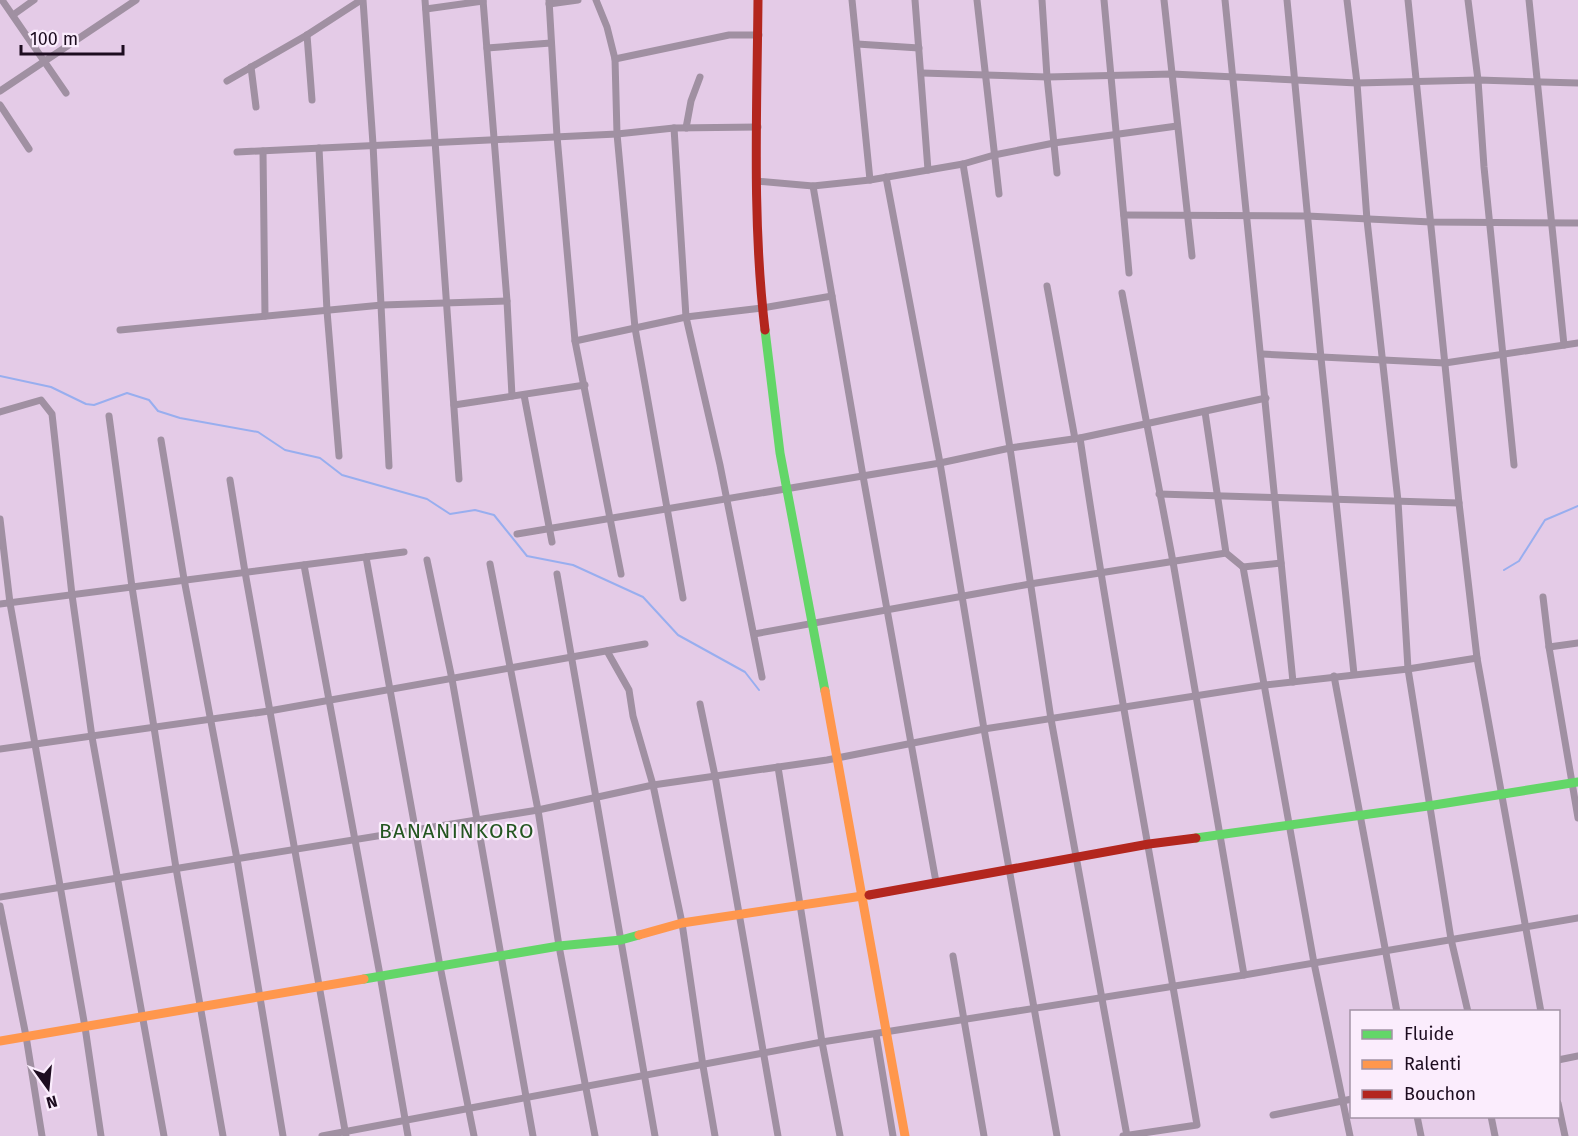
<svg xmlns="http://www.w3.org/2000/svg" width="1578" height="1136" font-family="'Fira Sans',sans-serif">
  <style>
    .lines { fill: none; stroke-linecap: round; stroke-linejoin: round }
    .stream { stroke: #98aeef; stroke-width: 2 }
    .street { stroke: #a090a2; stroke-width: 7 }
    .fast { stroke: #63d668; stroke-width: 9 }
    .slow { stroke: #ff974d; stroke-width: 9 }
    .jam { stroke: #b3261e; stroke-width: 9 }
    .labels { text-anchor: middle; stroke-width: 4.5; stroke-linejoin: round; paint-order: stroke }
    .quarter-label { font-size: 21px; letter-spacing: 1.5px; fill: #245621; stroke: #fbedfd }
  </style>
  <rect width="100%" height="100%" fill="#e4cbe7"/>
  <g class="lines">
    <g class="stream">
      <path d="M 0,376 L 51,387 L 86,404 L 94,405 L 127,393 L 149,400 L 158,411 L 180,418 L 258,432 L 285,450 L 320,458 L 342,475 L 427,499 L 450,514 L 475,510 L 494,515 L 527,556 L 573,565 L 643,597 L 678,635 L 745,672 L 759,690"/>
      <path d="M 1504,570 L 1519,561 L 1545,520 L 1578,506"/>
    </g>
    <g class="street">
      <path d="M 2,0 L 66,93"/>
      <path d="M 363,0 L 373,144 L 389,466"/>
      <path d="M 425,0 L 459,479"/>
      <path d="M 483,0 L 507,301 L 512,396"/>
      <path d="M 549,0 L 557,136 L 575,341 L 621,574"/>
      <path d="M 596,0 L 607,27 L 615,59 L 617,134 L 635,328 L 683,598"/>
      <path d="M 852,0 L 870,180"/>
      <path d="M 915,0 L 928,170"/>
      <path d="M 977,0 L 999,194"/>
      <path d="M 1042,0 L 1047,77 L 1057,173"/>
      <path d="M 1104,0 L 1129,273"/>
      <path d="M 1164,0 L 1192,256"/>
      <path d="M 1225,0 L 1293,682"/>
      <path d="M 1287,0 L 1321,358 L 1354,674"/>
      <path d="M 1347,0 L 1357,83 L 1367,220 L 1398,501 L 1408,669 L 1451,939 L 1468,1012"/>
      <path d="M 1408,0 L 1459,503 L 1477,658 L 1541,1012"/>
      <path d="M 1468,0 L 1478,80 L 1484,167 L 1514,465"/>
      <path d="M 1529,0 L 1564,345"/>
      <path d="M 549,4 L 578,0"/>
      <path d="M 426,9 L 483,1"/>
      <path d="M 13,15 L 34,0"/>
      <path d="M 307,35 L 312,100"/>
      <path d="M 857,44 L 919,48"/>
      <path d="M 487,48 L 551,43"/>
      <path d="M 615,59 L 729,35 L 759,35"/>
      <path d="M 251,67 L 256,107"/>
      <path d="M 922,73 L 1047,77 L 1172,74 L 1357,83 L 1478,80 L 1578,83"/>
      <path d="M 227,81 L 307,35 L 361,0"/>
      <path d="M 0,91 L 136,0"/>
      <path d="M 0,105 L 29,149"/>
      <path d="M 674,128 L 686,317 L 720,465 L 762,677"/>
      <path d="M 686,128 L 691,101 L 700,77"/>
      <path d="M 319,148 L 327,311 L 339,456"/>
      <path d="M 263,151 L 265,316"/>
      <path d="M 237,152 L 617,134 L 674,128 L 758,127"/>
      <path d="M 963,164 L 1010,448 L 1051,719 L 1127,1136"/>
      <path d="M 886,177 L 940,463 L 984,729 L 1057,1136"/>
      <path d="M 756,181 L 813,186 L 870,180 L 963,164 L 994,155 L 1054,143 L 1177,126"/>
      <path d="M 813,186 L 863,476 L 936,882"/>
      <path d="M 1124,215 L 1307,216 L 1431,222 L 1578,223"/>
      <path d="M 1047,286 L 1075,439"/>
      <path d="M 1122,293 L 1173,562 L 1244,975"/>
      <path d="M 120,330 L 382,305 L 507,301"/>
      <path d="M 575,341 L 686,317 L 762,308 L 832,296"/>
      <path d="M 1262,354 L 1445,363 L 1578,343"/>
      <path d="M 524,395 L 552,542"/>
      <path d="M 454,405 L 585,385"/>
      <path d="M 0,412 L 41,400 L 52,414 L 72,595 L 92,737 L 164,1136"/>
      <path d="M 1205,412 L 1226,553 L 1243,567 L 1281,563"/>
      <path d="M 109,416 L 132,587 L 176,868 L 223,1136"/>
      <path d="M 1080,438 C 1114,668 1158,896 1197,1125 L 1123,1136"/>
      <path d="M 161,440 L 184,579 L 237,859 L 283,1136"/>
      <path d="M 230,480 L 245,572 L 346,1136"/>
      <path d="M 1159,494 L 1459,503"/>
      <path d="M 0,519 L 10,603 L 85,1027 L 101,1136"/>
      <path d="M 517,534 L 940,463 L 1010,448 L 1080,438 L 1266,398"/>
      <path d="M 366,557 L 440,966 L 474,1136"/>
      <path d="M 427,560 L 452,679 L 533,1136"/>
      <path d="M 490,564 L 538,810 L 559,946 L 595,1136"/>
      <path d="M 304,565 L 380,975 L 408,1136"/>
      <path d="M 1243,567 L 1314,963 L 1350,1136"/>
      <path d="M 557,574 L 655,1136"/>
      <path d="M 1543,597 L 1549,647 L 1578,818"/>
      <path d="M 0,604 L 404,552"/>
      <path d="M 754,634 L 1030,584 L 1226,553"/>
      <path d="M 1549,647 L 1578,643"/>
      <path d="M 607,651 L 629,690 L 633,716 L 653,785 L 682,923 L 703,1066 L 715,1136"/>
      <path d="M 1334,676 L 1397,1012"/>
      <path d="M 700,704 L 715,776 L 778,1136"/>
      <path d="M 0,749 L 269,711 L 645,644"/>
      <path d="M 778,767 L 822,1042 L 840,1136"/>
      <path d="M 0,897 L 538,810 L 653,785 L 827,760 L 984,729 L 1265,685 L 1408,669 L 1477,658"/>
      <path d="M 0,906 L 26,1036 L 42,1136"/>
      <path d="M 953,956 L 984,1136"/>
      <path d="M 876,1034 L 893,1136"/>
      <path d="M 1558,1060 L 1578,1056"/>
      <path d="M 1558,1103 L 1565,1136"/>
      <path d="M 1273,1115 L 1352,1099"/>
      <path d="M 1417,1116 L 1421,1136"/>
      <path d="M 1491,1116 L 1495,1136"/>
      <path d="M 322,1136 L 822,1042 L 1244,975 L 1578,918"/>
    </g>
    <g class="fast">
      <path d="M 765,330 L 780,453 L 825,691"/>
      <path d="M 1196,838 L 1428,806 L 1578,782"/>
      <path d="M 364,979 L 559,946 L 621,940 L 639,935"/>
    </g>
    <g class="slow">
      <path d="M 825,691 L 905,1136"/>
      <path d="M 639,935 L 682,923 L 869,895"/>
      <path d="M 0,1041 L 364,979"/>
    </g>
    <g class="jam">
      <path d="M 758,0 C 757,110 752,221 765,330"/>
      <path d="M 869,895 L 1149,844 L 1196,838"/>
    </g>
  </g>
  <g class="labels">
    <g class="quarter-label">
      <text x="457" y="838">BANANINKORO</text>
    </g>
  </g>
  <rect x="1350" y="1010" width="210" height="108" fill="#fbedfd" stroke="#a293a5" stroke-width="1.5"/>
  <rect x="1362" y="1030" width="30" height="9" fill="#63d668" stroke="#a293a5" stroke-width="1.5"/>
  <text x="1404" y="1040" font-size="18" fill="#1d0d20">Fluide</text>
  <rect x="1362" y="1060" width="30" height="9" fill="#ff974d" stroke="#a293a5" stroke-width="1.5"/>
  <text x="1404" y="1070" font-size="18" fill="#1d0d20">Ralenti</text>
  <rect x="1362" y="1090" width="30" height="9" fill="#b3261e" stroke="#a293a5" stroke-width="1.5"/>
  <text x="1404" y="1100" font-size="18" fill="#1d0d20">Bouchon</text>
  <g transform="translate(48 1088) rotate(165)" stroke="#fbedfd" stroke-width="4.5" paint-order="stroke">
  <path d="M0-4.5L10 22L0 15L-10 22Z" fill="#1d0d20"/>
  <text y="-9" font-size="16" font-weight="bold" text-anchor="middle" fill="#1d0d20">N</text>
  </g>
  <path d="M21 45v9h102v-9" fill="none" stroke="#1d0d20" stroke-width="3"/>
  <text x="30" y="45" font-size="18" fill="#1d0d20" stroke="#fbedfd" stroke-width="4.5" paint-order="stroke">100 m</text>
</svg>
